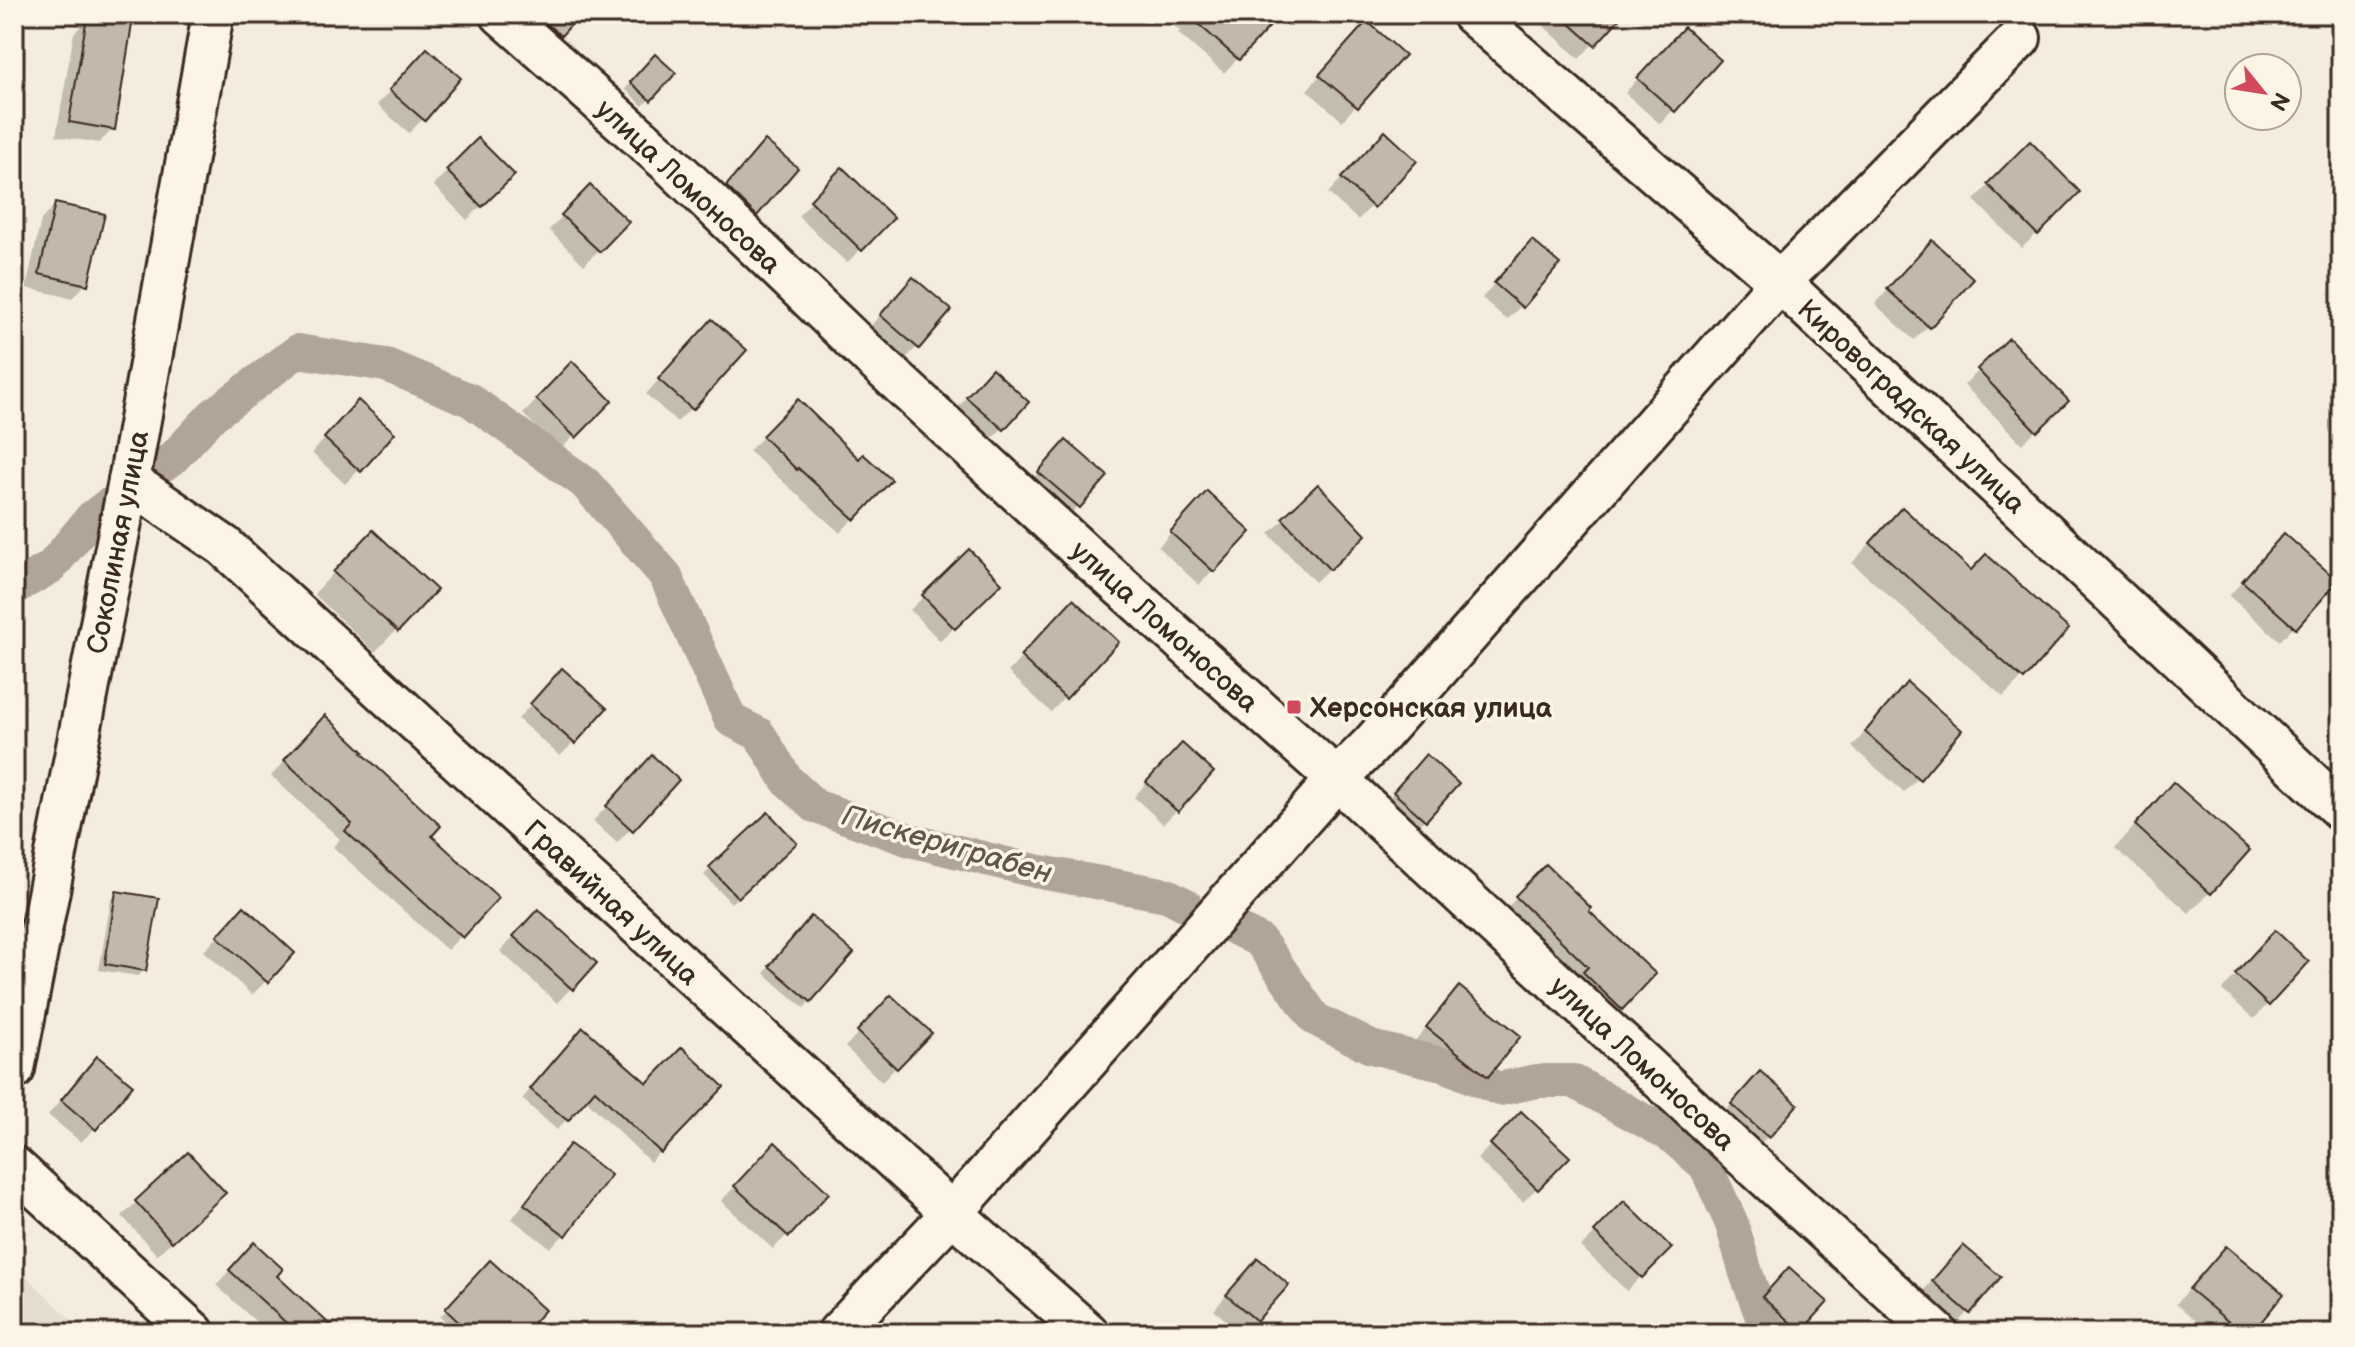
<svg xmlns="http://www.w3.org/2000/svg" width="2355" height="1347" font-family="'Balsamiq Sans',sans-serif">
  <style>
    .built { fill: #e5ddce }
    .shadow { fill: #0003 }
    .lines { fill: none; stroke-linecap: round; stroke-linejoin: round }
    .canal { stroke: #b0a596; stroke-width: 34 }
    .building { fill: #c3b9aa; stroke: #3b2a1e; stroke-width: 2 }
    .minor-casing { stroke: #3b2a1e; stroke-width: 46 }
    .minor { stroke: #fcf5e5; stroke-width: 40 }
    .poi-dot { fill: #d1495b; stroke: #fcf5e5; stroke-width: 3 }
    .labels { text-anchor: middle; stroke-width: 7; stroke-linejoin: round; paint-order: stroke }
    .street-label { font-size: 28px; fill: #3b2a1e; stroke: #fcf5e5 }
    .poi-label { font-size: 28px; font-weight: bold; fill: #3b2a1e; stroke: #fcf5e5; text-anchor: start }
    .water-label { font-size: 30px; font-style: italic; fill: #645548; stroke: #fcf5e5 }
  </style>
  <rect width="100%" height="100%" fill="#f4eddd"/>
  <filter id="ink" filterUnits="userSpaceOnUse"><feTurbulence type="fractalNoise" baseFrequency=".0125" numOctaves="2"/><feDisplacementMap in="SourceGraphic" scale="16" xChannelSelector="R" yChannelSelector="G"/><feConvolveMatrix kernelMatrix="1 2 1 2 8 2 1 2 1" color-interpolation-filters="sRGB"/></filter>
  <g filter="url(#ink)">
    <path class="built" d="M 14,1264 L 85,1333 L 14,1333 Z"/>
    <g class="shadow">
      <path d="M 89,14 L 132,14 L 113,129 L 99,143 L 56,136 L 74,33 L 89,18 Z"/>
      <path d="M 539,14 L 576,14 L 577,15 L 546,49 L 524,30 Z"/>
      <path d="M 1159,14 L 1278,14 L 1224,73 L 1178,33 L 1180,31 Z"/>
      <path d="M 1326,14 L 1351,14 L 1340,26 Z"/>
      <path d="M 1555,14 L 1621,14 L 1579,59 L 1544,26 Z"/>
      <path d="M 1353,38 L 1402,55 L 1342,121 L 1307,90 Z"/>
      <path d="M 1670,43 L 1673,110 L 1660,124 L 1625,93 Z"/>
      <path d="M 14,45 L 26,47 L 17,107 L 14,110 Z"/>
      <path d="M 655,57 L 673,73 L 643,106 L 625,89 Z"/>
      <path d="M 413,65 L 423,119 L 409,133 L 377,105 Z"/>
      <path d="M 478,141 L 512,175 L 467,220 L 433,185 Z"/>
      <path d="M 2030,144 L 2078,192 L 2022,248 L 1974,200 Z"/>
      <path d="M 1371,147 L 1414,161 L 1358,220 L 1328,193 Z"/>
      <path d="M 751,156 L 755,214 L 742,228 L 713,201 Z"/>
      <path d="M 842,170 L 891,218 L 847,263 L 798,216 Z"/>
      <path d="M 590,188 L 626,222 L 584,265 L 549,230 Z"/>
      <path d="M 55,205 L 86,284 L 72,298 L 26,288 L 41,220 Z"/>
      <path d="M 1518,256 L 1521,306 L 1507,320 L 1482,298 Z"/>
      <path d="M 1918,257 L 1928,326 L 1914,340 L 1875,304 Z"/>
      <path d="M 899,294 L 917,347 L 903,361 L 867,330 Z"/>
      <path d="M 698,335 L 691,408 L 677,422 L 646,394 Z"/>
      <path d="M 2009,341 L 2066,401 L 2022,444 L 1964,385 Z"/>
      <path d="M 572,364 L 609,401 L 560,450 L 523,414 Z"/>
      <path d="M 978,384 L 1027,402 L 988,443 L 954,412 Z"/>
      <path d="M 798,402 L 859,462 L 889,480 L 840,533 L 749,451 Z"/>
      <path d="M 345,416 L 359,470 L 345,484 L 312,453 Z"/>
      <path d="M 1052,456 L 1078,506 L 1064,520 L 1026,487 Z"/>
      <path d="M 1317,487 L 1364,535 L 1315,582 L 1269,534 Z"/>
      <path d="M 1194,508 L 1249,532 L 1199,585 L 1158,547 Z"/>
      <path d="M 1883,529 L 2022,678 L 2003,697 L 1852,563 Z"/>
      <path d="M 2270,550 L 2335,582 L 2280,641 L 2229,596 Z"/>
      <path d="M 969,552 L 999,583 L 940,641 L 910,610 Z"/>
      <path d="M 352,553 L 435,590 L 375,652 L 314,594 Z"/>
      <path d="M 1059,616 L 1116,642 L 1051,712 L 1008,672 Z"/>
      <path d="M 548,685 L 574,742 L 560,756 L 518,719 Z"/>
      <path d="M 1893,699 L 1918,778 L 1904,792 L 1852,747 Z"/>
      <path d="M 311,732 L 359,753 L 429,836 L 461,936 L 447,950 L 333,847 L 340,839 L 271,776 Z"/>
      <path d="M 1168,759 L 1177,810 L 1163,824 L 1134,797 Z"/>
      <path d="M 1412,771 L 1425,819 L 1411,833 L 1381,807 Z"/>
      <path d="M 639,772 L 676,781 L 617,843 L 593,821 Z"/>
      <path d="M 2152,806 L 2210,892 L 2189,913 L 2115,848 Z"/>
      <path d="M 768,814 L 794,843 L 731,903 L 704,875 Z"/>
      <path d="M 1546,867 L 1586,911 L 1621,1008 L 1607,1022 L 1503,912 Z"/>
      <path d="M 117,893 L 144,970 L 138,976 L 99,970 L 111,900 Z"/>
      <path d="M 231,923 L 266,981 L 252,995 L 204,951 Z"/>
      <path d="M 804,925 L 810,1001 L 804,1008 L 764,973 Z"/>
      <path d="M 524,926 L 595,963 L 557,1003 L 500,951 Z"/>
      <path d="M 2261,947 L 2306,962 L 2254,1019 L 2222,990 Z"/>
      <path d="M 1459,989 L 1487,1075 L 1473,1089 L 1414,1042 Z"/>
      <path d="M 891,998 L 929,1033 L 882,1082 L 845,1047 Z"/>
      <path d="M 573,1039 L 647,1085 L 721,1087 L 650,1162 L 585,1099 L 557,1130 L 522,1099 Z"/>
      <path d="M 97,1059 L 95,1128 L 81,1142 L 48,1115 Z"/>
      <path d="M 1746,1087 L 1768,1136 L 1754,1150 L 1718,1120 Z"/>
      <path d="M 1521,1114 L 1567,1157 L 1523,1202 L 1477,1159 Z"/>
      <path d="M 570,1147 L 564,1235 L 550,1248 L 512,1219 L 556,1161 Z"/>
      <path d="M 188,1155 L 209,1207 L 157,1255 L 122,1216 Z"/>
      <path d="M 761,1159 L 787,1235 L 773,1249 L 721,1201 Z"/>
      <path d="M 1624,1204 L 1669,1248 L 1627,1291 L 1581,1247 Z"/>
      <path d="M 2226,1248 L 2250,1333 L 2211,1333 L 2176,1304 Z"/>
      <path d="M 240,1259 L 274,1276 L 336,1333 L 268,1333 L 216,1285 Z"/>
      <path d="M 1949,1261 L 1968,1312 L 1955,1326 L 1919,1296 Z"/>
      <path d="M 490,1263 L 531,1323 L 542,1333 L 457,1333 L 440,1317 Z"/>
      <path d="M 1244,1274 L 1286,1285 L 1256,1320 L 1241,1333 L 1214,1310 Z"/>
      <path d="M 1775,1284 L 1825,1302 L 1797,1333 L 1773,1333 L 1750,1312 Z"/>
      <path d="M 953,1324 L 963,1333 L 945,1333 Z"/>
    </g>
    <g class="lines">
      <g class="canal">
        <path d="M 145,478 L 174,457 L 213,415 L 298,351 L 386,365 L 470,400 L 585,483 L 665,575 L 731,720 L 759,734 L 787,780 L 815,806 L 910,840 L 1035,871 L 1167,895 L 1186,905"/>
        <path d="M 14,588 L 51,567 L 92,517 L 108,505"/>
        <path d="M 1221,921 L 1260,941 L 1315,1019 L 1371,1047 L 1442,1064 L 1499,1089 L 1537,1081 L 1573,1081 L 1670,1135 L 1705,1165 L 1732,1224 L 1746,1273 L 1766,1328 L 1773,1333"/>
      </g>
    </g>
    <g class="building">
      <path d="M 536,14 L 581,14 L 561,36 Z"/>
      <path d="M 1187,14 L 1281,14 L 1239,60 Z"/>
      <path d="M 1559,14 L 1624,14 L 1595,46 Z"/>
      <path d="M 87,17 L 132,24 L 115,130 L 69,122 Z"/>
      <path d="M 1367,21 L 1405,55 L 1358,108 L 1319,75 Z"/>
      <path d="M 1684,27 L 1721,60 L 1675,112 L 1637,78 Z"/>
      <path d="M 427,48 L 461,78 L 425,121 L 389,90 Z"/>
      <path d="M 655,54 L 676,73 L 651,101 L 630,82 Z"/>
      <path d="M 1385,131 L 1417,161 L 1374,208 L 1341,178 Z"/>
      <path d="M 478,138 L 515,175 L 482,207 L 446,170 Z"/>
      <path d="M 765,140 L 798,168 L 757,216 L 726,186 Z"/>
      <path d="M 2030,141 L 2080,192 L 2038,235 L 1987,184 Z"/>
      <path d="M 842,167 L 894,218 L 862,251 L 810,200 Z"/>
      <path d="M 590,185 L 629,222 L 600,252 L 561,215 Z"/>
      <path d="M 55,203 L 105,214 L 88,285 L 39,274 Z"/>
      <path d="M 1532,240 L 1560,264 L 1523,308 L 1494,283 Z"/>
      <path d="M 1932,240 L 1974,279 L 1930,328 L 1887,289 Z"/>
      <path d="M 913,277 L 952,310 L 919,349 L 880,315 Z"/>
      <path d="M 712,319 L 747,350 L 693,410 L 658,379 Z"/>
      <path d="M 2009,338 L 2069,401 L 2037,432 L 1977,369 Z"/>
      <path d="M 572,361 L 612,401 L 576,438 L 536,399 Z"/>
      <path d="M 992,368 L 1029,402 L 1004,430 L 966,397 Z"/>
      <path d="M 798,399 L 859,459 L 863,454 L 892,480 L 855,520 L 798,468 L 797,470 L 762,436 Z"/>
      <path d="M 358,400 L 395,433 L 361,472 L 324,438 Z"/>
      <path d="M 1066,440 L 1108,476 L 1080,508 L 1038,472 Z"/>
      <path d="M 1318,484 L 1366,535 L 1330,570 L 1282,518 Z"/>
      <path d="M 1207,491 L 1251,532 L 1214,572 L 1170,532 Z"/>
      <path d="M 1902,507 L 1971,570 L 1986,554 L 2069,629 L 2024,680 L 1870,543 Z"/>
      <path d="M 373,530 L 437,590 L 398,632 L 333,572 Z"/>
      <path d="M 2284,533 L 2338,581 L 2296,629 L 2242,581 Z"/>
      <path d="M 969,549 L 1002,583 L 955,629 L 922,595 Z"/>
      <path d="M 1073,599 L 1119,642 L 1066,699 L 1020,656 Z"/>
      <path d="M 562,668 L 607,708 L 575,744 L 530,704 Z"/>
      <path d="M 1907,682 L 1962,730 L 1920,780 L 1865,732 Z"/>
      <path d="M 325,715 L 364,752 L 362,753 L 441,826 L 432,836 L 499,898 L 463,938 L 345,831 L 352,824 L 284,760 Z"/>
      <path d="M 1182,743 L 1214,772 L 1178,812 L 1146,782 Z"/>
      <path d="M 1426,754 L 1459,784 L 1426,821 L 1393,792 Z"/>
      <path d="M 652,755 L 679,780 L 633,831 L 606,806 Z"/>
      <path d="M 2173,782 L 2250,850 L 2211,894 L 2135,825 Z"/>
      <path d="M 768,812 L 797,843 L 738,898 L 709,867 Z"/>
      <path d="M 1546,864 L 1591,908 L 1589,911 L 1656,974 L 1622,1010 L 1583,972 L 1588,967 L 1515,896 Z"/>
      <path d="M 116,891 L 159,898 L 146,971 L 105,964 Z"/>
      <path d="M 244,906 L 295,953 L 268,983 L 217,936 Z"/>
      <path d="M 538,909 L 597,963 L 573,990 L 513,936 Z"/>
      <path d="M 811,916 L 854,953 L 811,1002 L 769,966 Z"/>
      <path d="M 2275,930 L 2309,962 L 2269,1006 L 2235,974 Z"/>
      <path d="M 1459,986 L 1521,1036 L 1488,1077 L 1426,1027 Z"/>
      <path d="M 891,995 L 932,1033 L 897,1069 L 857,1031 Z"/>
      <path d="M 583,1027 L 647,1083 L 682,1047 L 724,1087 L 661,1153 L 595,1090 L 568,1121 L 530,1089 Z"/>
      <path d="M 97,1056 L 133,1085 L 96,1130 L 61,1100 Z"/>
      <path d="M 1760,1071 L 1798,1104 L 1769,1138 L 1731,1104 Z"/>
      <path d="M 1521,1111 L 1570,1157 L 1538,1190 L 1490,1144 Z"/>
      <path d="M 775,1142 L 829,1193 L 789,1237 L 734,1186 Z"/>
      <path d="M 570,1144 L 611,1175 L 566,1236 L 524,1204 Z"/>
      <path d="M 188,1152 L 226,1193 L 172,1242 L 135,1201 Z"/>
      <path d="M 1624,1201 L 1672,1248 L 1642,1278 L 1594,1232 Z"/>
      <path d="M 254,1242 L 283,1269 L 277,1276 L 339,1333 L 297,1333 L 229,1270 Z"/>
      <path d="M 1963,1245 L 2001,1277 L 1970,1314 L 1932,1281 Z"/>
      <path d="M 2226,1246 L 2284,1294 L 2252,1333 L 2242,1333 L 2189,1289 Z"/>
      <path d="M 1258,1258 L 1289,1285 L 1257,1321 L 1226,1295 Z"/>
      <path d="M 490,1260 L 545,1310 L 524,1333 L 470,1333 L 445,1309 Z"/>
      <path d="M 1789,1267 L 1828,1302 L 1801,1332 L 1762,1297 Z"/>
    </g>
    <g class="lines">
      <defs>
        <g id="minor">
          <path d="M 501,14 L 670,164 L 855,342 L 1090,559 L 1337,779 L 1744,1157 L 1937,1333"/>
          <path d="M 1472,14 L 1780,282 L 2341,810"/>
          <path d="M 129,481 L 224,546 L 952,1213 L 1088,1333"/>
          <path d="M 14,1069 L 129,481 L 213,14"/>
          <path d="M 14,1167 L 194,1333"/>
          <path d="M 838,1333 L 952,1213 L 1337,779 L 1371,745 L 1780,282 L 2020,38"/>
        </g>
      </defs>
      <use href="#minor" class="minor-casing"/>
      <use href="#minor" class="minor"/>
    </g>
  </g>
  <rect class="poi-dot" x="1286" y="699" width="16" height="16" rx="4"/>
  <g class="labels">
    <g class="street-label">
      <text transform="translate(689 186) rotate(43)" y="10">улица Ломоносова</text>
      <text transform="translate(1912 406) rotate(43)" y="10">Кировоградская улица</text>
      <text transform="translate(117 542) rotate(-79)" y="10">Соколиная улица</text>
      <text transform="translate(1165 626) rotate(42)" y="10">улица Ломоносова</text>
      <text transform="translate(612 902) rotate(43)" y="10">Гравийная улица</text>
      <text transform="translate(1643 1063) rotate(43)" y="10">улица Ломоносова</text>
    </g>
    <g class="poi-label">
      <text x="1310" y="717">Херсонская улица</text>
    </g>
    <g class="water-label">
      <text transform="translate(947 844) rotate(16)" y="10">Пискериграбен</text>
    </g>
  </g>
  <rect width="2355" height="1347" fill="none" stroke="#fcf5e5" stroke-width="48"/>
  <rect x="24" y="24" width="2307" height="1299" fill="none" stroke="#3b2a1e" stroke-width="3" filter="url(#ink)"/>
  <g transform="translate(2263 92) rotate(120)"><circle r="38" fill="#fcf5e5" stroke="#afa495" stroke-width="2"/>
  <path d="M0-6L14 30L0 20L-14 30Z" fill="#d1495b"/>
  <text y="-12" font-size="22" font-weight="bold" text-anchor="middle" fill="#3b2a1e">N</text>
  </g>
</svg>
